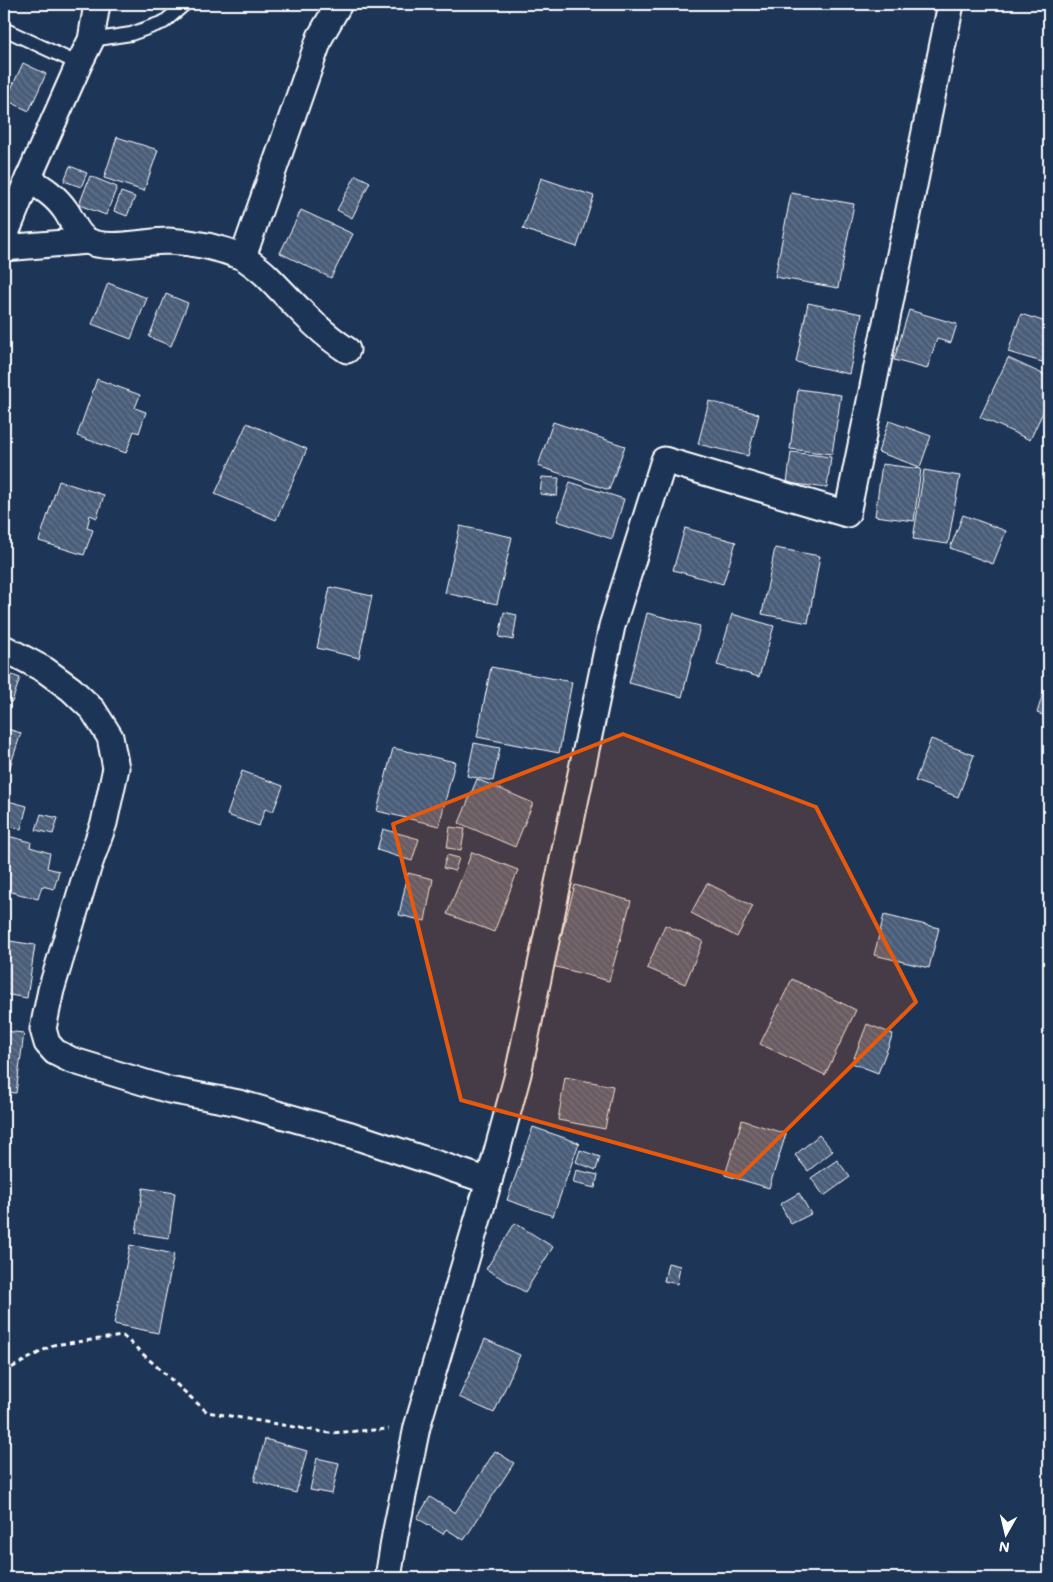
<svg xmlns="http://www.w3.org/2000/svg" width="1053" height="1582" font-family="Mali,sans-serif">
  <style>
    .building { fill: url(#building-back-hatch); stroke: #fff }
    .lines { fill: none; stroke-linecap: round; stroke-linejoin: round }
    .lane-casing { stroke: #fff; stroke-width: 16 }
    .street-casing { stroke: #fff; stroke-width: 29 }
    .path { stroke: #fff; stroke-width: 3; stroke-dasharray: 5 4; stroke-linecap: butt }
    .lane { stroke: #1d3557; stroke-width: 12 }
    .street { stroke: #1d3557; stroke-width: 25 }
    .marked { fill: #e8590c; fill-opacity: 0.2; stroke: #e8590c; stroke-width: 4; stroke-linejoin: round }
  </style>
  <defs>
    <pattern id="building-back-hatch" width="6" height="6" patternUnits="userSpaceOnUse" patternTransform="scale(1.25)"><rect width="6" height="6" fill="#4a5d79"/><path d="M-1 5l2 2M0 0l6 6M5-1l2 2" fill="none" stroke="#65758d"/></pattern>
  </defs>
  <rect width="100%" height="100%" fill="#1d3557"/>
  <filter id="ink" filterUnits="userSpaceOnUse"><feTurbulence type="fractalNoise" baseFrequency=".02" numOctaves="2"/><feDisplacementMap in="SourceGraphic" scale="10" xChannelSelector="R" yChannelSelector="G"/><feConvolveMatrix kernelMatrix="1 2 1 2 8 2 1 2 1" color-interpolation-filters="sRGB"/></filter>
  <g filter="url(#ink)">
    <g class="building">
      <path d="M 23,63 L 46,74 L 29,111 L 6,100 Z"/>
      <path d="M 117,137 L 158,150 L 144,191 L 104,178 Z"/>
      <path d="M 70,166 L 87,173 L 81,187 L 64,181 Z"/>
      <path d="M 356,175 L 370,182 L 352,218 L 337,210 Z"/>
      <path d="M 90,176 L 117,187 L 106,215 L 79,205 Z"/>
      <path d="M 541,178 L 594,196 L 577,247 L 523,229 Z"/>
      <path d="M 121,192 L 135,197 L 127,216 L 114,211 Z"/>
      <path d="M 791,193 L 854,204 L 838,288 L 775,277 Z"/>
      <path d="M 301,210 L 353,234 L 331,278 L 280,253 Z"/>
      <path d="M 108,283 L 147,298 L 131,339 L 92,324 Z"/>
      <path d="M 166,294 L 188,303 L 171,346 L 149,337 Z"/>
      <path d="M 808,303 L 862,314 L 849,374 L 796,362 Z"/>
      <path d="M 909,310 L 957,324 L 951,343 L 937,339 L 927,369 L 894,360 Z"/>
      <path d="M 1021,314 L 1049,323 L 1049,364 L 1008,352 Z"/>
      <path d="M 1008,358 L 1049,377 L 1049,399 L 1030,440 L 980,417 Z"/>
      <path d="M 97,379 L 140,395 L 135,408 L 146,412 L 139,433 L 134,431 L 126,453 L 77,436 Z"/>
      <path d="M 798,389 L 841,395 L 832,454 L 790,449 Z"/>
      <path d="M 709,401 L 759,414 L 748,456 L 698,444 Z"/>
      <path d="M 889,421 L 931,436 L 920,467 L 878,452 Z"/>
      <path d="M 553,422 L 625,446 L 609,490 L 538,466 Z"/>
      <path d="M 247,423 L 307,449 L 276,520 L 215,494 Z"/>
      <path d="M 791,452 L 831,457 L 827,488 L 787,483 Z"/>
      <path d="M 882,464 L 921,469 L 914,521 L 875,516 Z"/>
      <path d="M 924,470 L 960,476 L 948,544 L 913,539 Z"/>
      <path d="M 542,477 L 559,478 L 557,496 L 540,494 Z"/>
      <path d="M 59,481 L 104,495 L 97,518 L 90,515 L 87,528 L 93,530 L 84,555 L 39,541 Z"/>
      <path d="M 570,482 L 624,499 L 612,539 L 557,521 Z"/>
      <path d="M 963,515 L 1006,531 L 993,564 L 950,548 Z"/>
      <path d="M 460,526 L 512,537 L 497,604 L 445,593 Z"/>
      <path d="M 685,528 L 736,542 L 723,584 L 673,570 Z"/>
      <path d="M 775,548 L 820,556 L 808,623 L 762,614 Z"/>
      <path d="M 330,587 L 372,596 L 359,658 L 317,648 Z"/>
      <path d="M 504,612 L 517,615 L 513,640 L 499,637 Z"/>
      <path d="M 647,613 L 700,626 L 682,697 L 629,683 Z"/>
      <path d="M 732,614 L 774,626 L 759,677 L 717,665 Z"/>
      <path d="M 491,667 L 572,682 L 559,753 L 477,737 Z"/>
      <path d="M 4,672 L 20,678 L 12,702 L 4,700 Z"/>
      <path d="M 1049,674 L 1049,717 L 1037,713 Z"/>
      <path d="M 4,728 L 21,733 L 6,779 L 4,778 Z"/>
      <path d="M 931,739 L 974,755 L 958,797 L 915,781 Z"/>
      <path d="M 474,743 L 500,748 L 493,781 L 467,776 Z"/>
      <path d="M 393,748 L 455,762 L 439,826 L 377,811 Z"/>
      <path d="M 242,771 L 283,786 L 273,812 L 265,809 L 259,826 L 227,815 Z"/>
      <path d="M 477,779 L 533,803 L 515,847 L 459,823 Z"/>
      <path d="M 4,800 L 27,806 L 21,829 L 4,825 Z"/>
      <path d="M 41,814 L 58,818 L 53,834 L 36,830 Z"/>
      <path d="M 450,827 L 465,829 L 461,850 L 447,848 Z"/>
      <path d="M 383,829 L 419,839 L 412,861 L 377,850 Z"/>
      <path d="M 4,835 L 31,842 L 30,847 L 50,853 L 47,868 L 59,871 L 54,889 L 42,886 L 38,899 L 4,890 Z"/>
      <path d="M 472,852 L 518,870 L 494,932 L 447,914 Z"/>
      <path d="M 447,855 L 459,858 L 455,871 L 443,868 Z"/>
      <path d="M 408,873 L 433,879 L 425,921 L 399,915 Z"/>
      <path d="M 707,883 L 753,906 L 737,937 L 691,913 Z"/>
      <path d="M 575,885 L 631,901 L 609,981 L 553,966 Z"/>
      <path d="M 884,915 L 939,928 L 929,968 L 874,955 Z"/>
      <path d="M 665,925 L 703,941 L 685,984 L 647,968 Z"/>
      <path d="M 4,940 L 35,945 L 27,998 L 4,994 Z"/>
      <path d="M 792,979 L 856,1010 L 825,1075 L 760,1044 Z"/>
      <path d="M 867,1024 L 893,1034 L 878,1073 L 852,1063 Z"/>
      <path d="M 4,1031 L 24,1033 L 16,1093 L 4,1092 Z"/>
      <path d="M 565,1077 L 613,1086 L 605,1129 L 558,1120 Z"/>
      <path d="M 742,1120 L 786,1134 L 769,1188 L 725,1175 Z"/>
      <path d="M 533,1127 L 579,1143 L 553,1216 L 507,1200 Z"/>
      <path d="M 819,1135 L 833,1151 L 808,1171 L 795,1155 Z"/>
      <path d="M 580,1150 L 600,1157 L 596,1170 L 576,1162 Z"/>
      <path d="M 837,1160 L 850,1177 L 824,1196 L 811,1178 Z"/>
      <path d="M 576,1170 L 598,1175 L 595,1188 L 573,1183 Z"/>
      <path d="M 143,1188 L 175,1193 L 169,1238 L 136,1233 Z"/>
      <path d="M 799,1193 L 811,1214 L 791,1224 L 780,1204 Z"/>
      <path d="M 515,1223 L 553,1247 L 525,1292 L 486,1269 Z"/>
      <path d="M 130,1245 L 174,1254 L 158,1333 L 114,1324 Z"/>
      <path d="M 668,1263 L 680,1266 L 677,1284 L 664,1281 Z"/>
      <path d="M 485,1339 L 520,1355 L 494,1413 L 459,1397 Z"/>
      <path d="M 265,1439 L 307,1451 L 296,1493 L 254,1481 Z"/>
      <path d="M 495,1451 L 514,1463 L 464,1540 L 446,1529 L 443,1534 L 417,1518 L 430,1497 L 455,1513 Z"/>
      <path d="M 317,1458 L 339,1463 L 332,1494 L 310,1490 Z"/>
    </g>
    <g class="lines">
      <defs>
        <g id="lane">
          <path d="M 4,29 L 79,64"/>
          <path d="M 91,40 L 131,34 L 164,22 L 185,4"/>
        </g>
        <g id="street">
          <path d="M 339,4 L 320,37 L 243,257 C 251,263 260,269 267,276 C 293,302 316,330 347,350"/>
          <path d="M 28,179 C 43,188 56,196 66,211 C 73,221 76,235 88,241 C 108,251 145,241 168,241 C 193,242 220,248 243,257"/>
          <path d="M 4,238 L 28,179 L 79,64 L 91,40 L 97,4"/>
          <path d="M 4,248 L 88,241"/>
          <path d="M 4,648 L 45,670 L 71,689 L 93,710 L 110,737 L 116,768 L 104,823 L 88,868 L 51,990 L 46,1014 L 43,1029 L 47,1043 L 55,1052 L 71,1060 L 169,1090 L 239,1103 L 351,1135 L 489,1181"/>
          <path d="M 388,1578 L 395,1535 L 417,1427 L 489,1181 L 518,1074 L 612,626 L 664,460 L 847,514 L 951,4"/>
        </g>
      </defs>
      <use href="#lane" class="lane-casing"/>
      <use href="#street" class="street-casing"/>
      <path class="path" d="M 4,1372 L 53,1345 L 123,1336 L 207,1412 L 329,1433 L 389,1429"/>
      <use href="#lane" class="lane"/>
      <use href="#street" class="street"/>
    </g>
  </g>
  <path class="marked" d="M 623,734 L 816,807 L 916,1002 L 739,1177 L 461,1100 L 393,824 Z"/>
  <rect width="1053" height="1582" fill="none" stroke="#1d3557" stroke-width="20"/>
  <rect x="10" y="10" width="1033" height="1562" fill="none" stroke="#fff" stroke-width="2" filter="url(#ink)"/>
  <g transform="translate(1006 1534) rotate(188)" stroke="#1d3557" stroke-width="4" paint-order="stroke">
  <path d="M0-4L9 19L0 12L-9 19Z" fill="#ffffff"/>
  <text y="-8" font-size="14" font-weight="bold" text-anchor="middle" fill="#ffffff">N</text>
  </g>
</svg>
